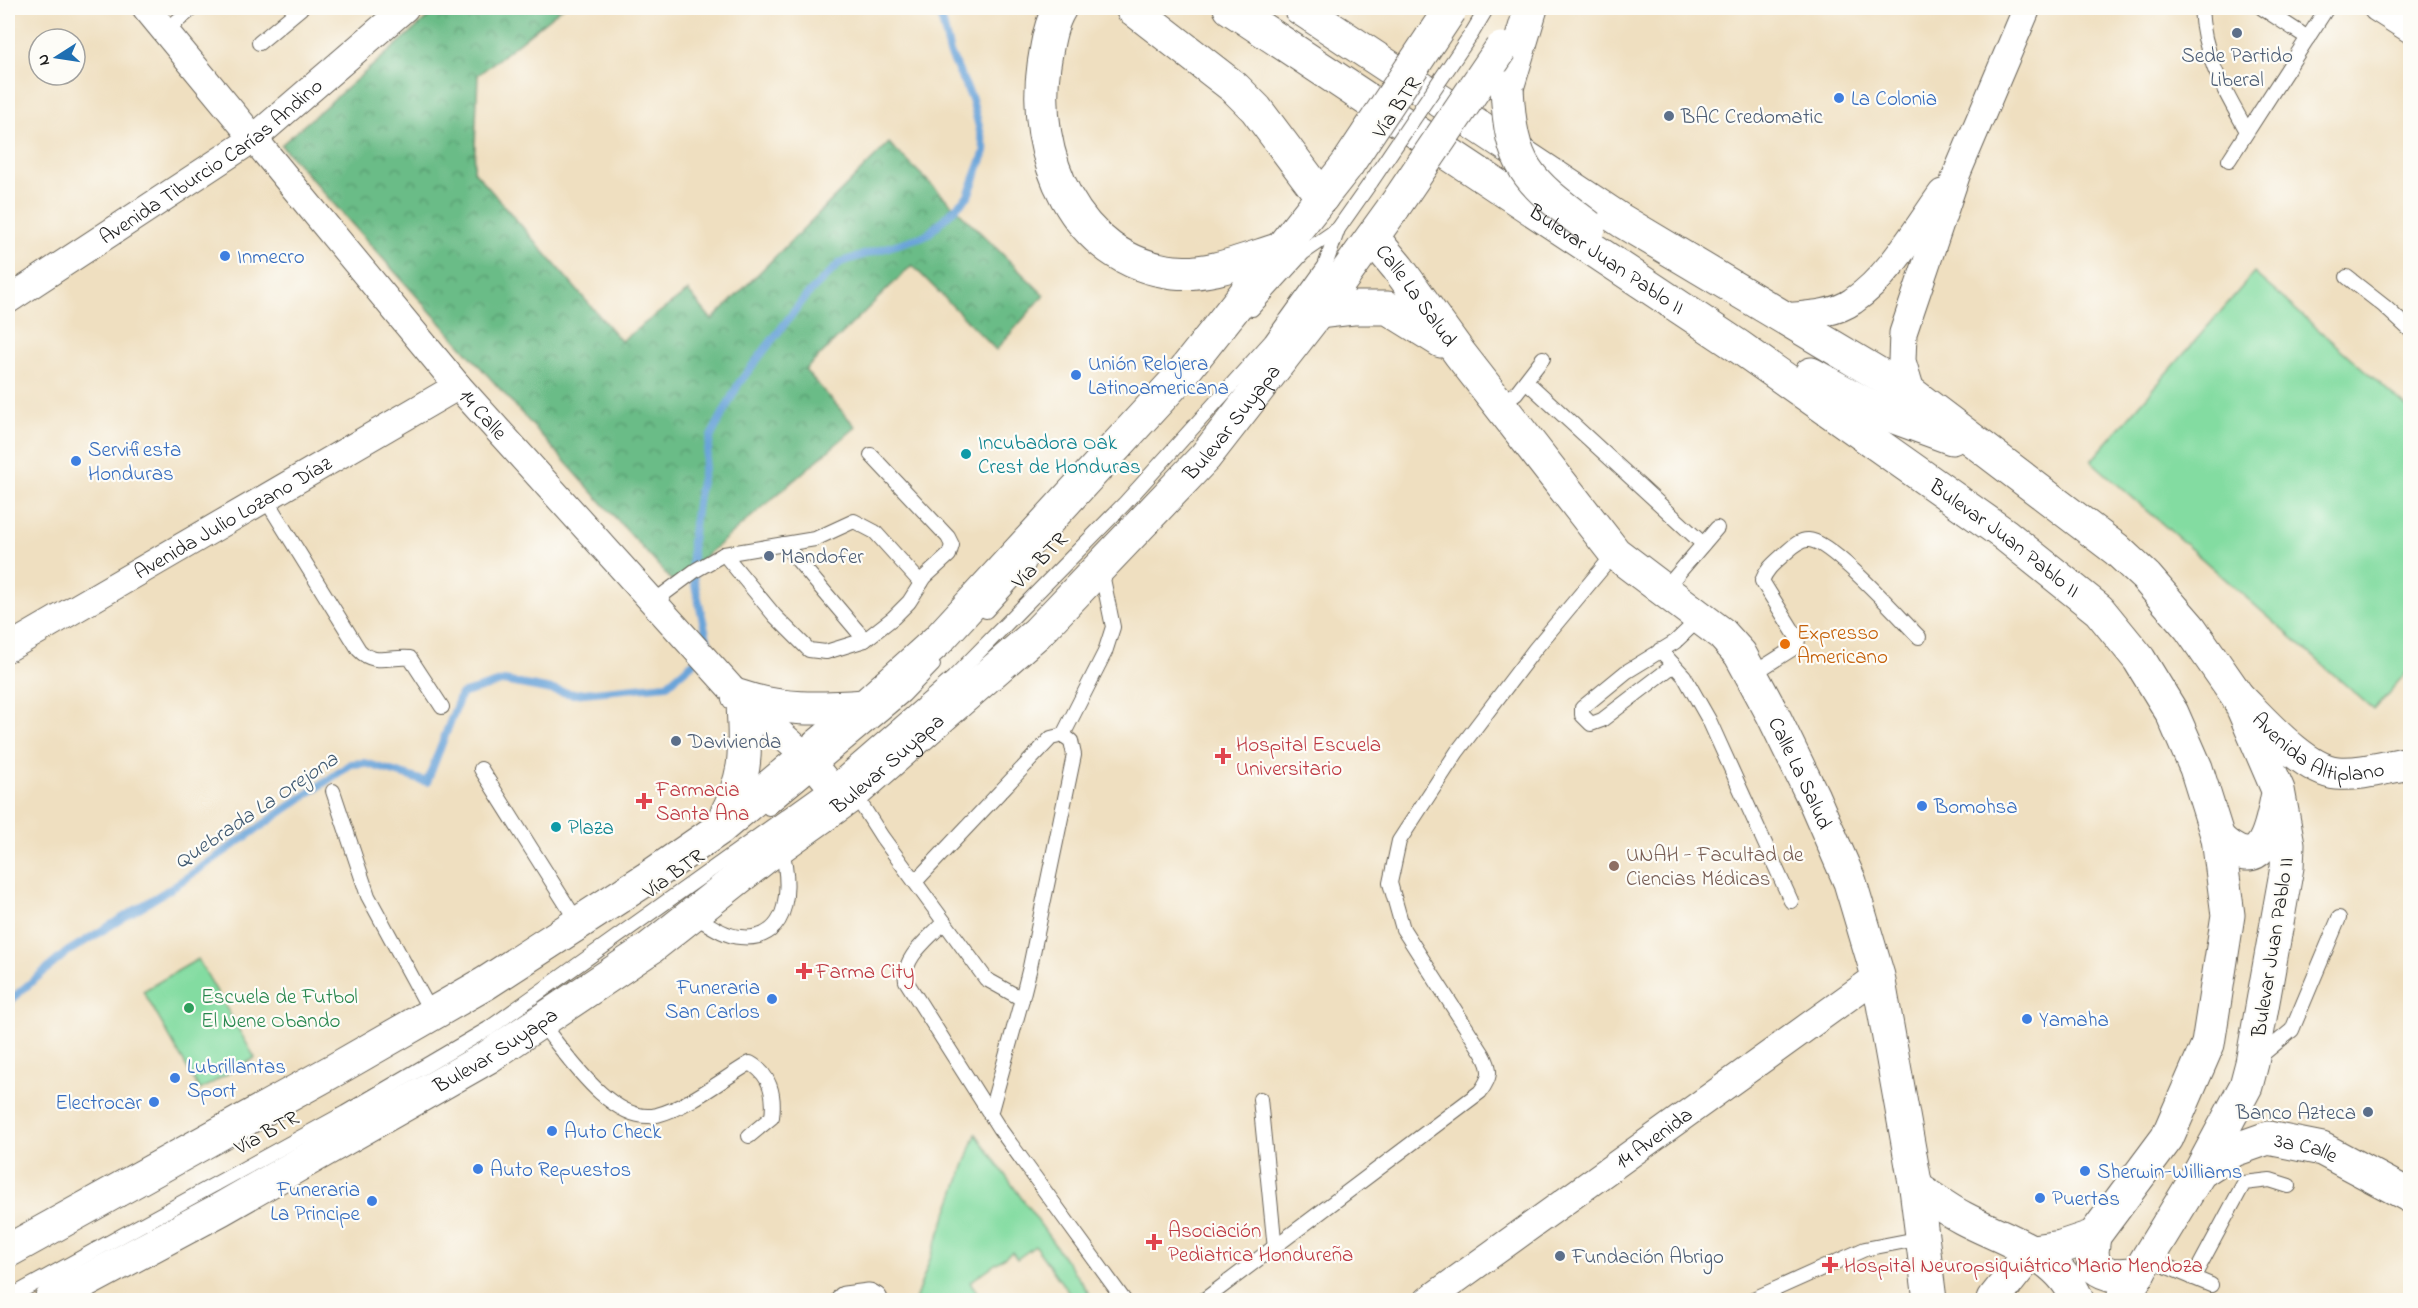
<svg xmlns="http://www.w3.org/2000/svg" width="2418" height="1308" font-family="'Indie Flower',sans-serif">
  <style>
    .green { fill: #83dca1; stroke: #507c5e; stroke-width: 1.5 }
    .forest { fill: url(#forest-crowns); stroke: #436c52; stroke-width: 1.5 }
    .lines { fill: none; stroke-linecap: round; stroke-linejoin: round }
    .stream { stroke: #6aa4d9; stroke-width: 8 }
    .lane-casing { stroke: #666055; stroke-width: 16 }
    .street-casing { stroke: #666055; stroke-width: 29 }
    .secondary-casing { stroke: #666055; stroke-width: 35 }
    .primary-casing { stroke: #666055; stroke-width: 35 }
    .lane { stroke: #fff; stroke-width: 14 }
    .street { stroke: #fff; stroke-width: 27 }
    .secondary { stroke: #fff; stroke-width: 33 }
    .primary { stroke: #fff; stroke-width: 33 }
    .lane-bridge-casing { stroke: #666055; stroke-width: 16; stroke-linecap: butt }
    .primary-bridge-casing { stroke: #666055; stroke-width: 35; stroke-linecap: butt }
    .lane-bridge { stroke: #fff; stroke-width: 14 }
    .primary-bridge { stroke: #fff; stroke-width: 33 }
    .service-dot { fill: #5c6f8a; stroke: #fdfcf7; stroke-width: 2 }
    .shop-dot { fill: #3f7fe0; stroke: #fdfcf7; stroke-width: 2 }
    .culture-dot { fill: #0f9aa8; stroke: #fdfcf7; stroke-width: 2 }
    .food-dot { fill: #e8710a; stroke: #fdfcf7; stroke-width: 2 }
    .health-dot { fill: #e0444e; stroke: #fdfcf7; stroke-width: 2 }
    .education-dot { fill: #8d6e63; stroke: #fdfcf7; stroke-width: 2 }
    .leisure-dot { fill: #2e9e5b; stroke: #fdfcf7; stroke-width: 2 }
    .labels { text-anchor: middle; stroke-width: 4.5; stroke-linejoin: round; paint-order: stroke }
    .service-label { font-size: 21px; fill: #4e5e75; stroke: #fdfcf7; text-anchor: start }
    .shop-label { font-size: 21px; fill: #366cbe; stroke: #fdfcf7; text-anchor: start }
    .street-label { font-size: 21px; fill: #1c1c1c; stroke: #fdfcf7 }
    .culture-label { font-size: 21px; fill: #0d838f; stroke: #fdfcf7; text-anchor: start }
    .food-label { font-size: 21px; fill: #c56008; stroke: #fdfcf7; text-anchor: start }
    .health-label { font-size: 21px; fill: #be3a42; stroke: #fdfcf7; text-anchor: start }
    .education-label { font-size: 21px; fill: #785e54; stroke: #fdfcf7; text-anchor: start }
    .leisure-label { font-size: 21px; fill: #27864d; stroke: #fdfcf7; text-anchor: start }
    .water-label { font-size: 22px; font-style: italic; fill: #3f5971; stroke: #fdfcf7 }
  </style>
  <defs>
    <pattern id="forest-crowns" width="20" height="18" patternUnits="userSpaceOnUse" patternTransform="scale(1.5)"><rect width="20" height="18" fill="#6abc87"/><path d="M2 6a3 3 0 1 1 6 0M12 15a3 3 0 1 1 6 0" fill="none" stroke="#56986e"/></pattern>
  </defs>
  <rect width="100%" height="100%" fill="#fdfcf7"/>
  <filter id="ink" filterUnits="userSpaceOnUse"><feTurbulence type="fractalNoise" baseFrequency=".0167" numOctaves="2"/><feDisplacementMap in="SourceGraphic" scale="12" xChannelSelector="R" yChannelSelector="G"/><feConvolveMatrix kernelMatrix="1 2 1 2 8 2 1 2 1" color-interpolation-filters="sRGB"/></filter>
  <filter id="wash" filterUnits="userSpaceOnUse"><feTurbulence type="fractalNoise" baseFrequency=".008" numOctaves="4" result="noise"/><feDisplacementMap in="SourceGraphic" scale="24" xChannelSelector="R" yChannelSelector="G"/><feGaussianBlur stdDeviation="1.35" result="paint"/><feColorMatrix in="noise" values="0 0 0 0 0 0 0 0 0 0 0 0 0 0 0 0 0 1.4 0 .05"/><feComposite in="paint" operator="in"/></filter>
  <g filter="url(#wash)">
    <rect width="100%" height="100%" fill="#efdfc0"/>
    <g class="green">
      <path d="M 2254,273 L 2410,410 L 2410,668 L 2374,710 L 2091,461 Z"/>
      <path d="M 198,959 L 255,1058 L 200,1090 L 143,991 Z"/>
      <path d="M 976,1134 L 1094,1300 L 1074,1300 L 1035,1246 L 1017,1259 L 1012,1252 L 970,1282 L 977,1292 L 966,1300 L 915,1300 Z"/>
    </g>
    <path class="forest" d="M 439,8 L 562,8 L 478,75 L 474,171 L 621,341 L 688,291 L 712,320 L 889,143 L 1044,295 L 996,350 L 912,265 L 805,370 L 856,427 L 674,583 L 281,145 Z"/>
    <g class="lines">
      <path class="stream" d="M 8,1002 L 67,952 L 170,889 L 351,764 L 365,763 L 427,782 L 461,694 L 504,681 L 573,694 L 667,685 L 700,657 L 708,643 L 692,572 L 692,541 L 698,496 L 711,436 L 739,383 L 806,296 L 841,262 L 927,235 L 968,196 L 985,151 L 972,99 L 950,53 L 939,8"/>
    </g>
  </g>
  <g filter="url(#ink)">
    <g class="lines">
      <defs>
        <g id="lane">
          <path d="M 2201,8 C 2203,56 2224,90 2247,131"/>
          <path d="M 2262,8 L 2308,38"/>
          <path d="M 165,31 L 193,8"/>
          <path d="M 1472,33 L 1487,8"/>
          <path d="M 259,43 L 301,8"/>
          <path d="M 2229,160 L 2327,8"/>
          <path d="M 2347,277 L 2384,306 L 2410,330"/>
          <path d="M 1252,309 L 1303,253 L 1338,229"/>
          <path d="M 1526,381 L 1703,544"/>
          <path d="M 1500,405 L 1516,393 L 1543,358"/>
          <path d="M 265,498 L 359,650 C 374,666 390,656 410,658 L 442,707"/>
          <path d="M 784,544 L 865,640"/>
          <path d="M 724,554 L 775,616 L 809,650 L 826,652 L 865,640 L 893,618 L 909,602 L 925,577 L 949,555 L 952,545 L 948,537 L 871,455"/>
          <path d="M 1664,590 L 1717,528"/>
          <path d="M 653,602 L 696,570 L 724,554 L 815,539 L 854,521 L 875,532 L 921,583"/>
          <path d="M 986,611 L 1028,565"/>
          <path d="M 1660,650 L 1684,676 L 1709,720 L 1791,901"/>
          <path d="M 1674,665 L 1602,720 L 1591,724 L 1582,715 L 1582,708 L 1626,672 L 1675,642 L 1700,618"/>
          <path d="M 1751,675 L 1797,646 L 1798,639 L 1762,581 C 1766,570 1773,564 1782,556 C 1790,550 1798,539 1809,540 C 1832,541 1901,619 1919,637"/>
          <path d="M 481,769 L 578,923"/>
          <path d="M 333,791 L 368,896 L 432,1014"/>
          <path d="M 854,793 L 882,837 L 986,979 L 1022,999 L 1030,967 L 1074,755 L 1071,741 L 1063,735"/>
          <path d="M 769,808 L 904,695 L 933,665"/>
          <path d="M 915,882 L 1051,738 L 1063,735 L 1105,652 L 1113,627 L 1101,569"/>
          <path d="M 694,916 C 707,923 724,936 740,937 C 794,943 790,880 781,846"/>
          <path d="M 944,922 C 929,939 902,957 906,981 L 999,1128 L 1124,1300"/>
          <path d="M 540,1022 C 565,1052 612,1126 657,1115 C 690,1106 721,1080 750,1063 C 770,1074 775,1095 772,1117 L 749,1136"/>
          <path d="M 2258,1058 L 2292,1030 L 2339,918"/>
          <path d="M 1260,1099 L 1275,1249"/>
          <path d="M 990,1114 L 1022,999"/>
          <path d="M 2150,1255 L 2168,1267 L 2211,1285"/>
          <path d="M 2193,1278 L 2244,1183 L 2270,1180 L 2289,1186"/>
          <path d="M 8,1298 L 345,1113 L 488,1029 L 831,784 L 953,678 L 1125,503 L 1271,341 L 1325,266 L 1338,229 L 1371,182"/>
          <path d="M 1204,1300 L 1480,1092 C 1491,1077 1492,1070 1483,1054 L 1403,929 L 1390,883 L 1399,841 L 1457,752 L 1535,649 L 1615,553"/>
          <path d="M 1751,1300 L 1865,1249 L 1922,1238"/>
        </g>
        <g id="street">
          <path id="s1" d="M 146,8 L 458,386 L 738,696 L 806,756 L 843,801"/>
          <path d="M 2377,8 L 2410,29"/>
          <path id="s2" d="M 8,300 L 253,139 L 405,8"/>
          <path d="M 1781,317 C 1803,315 1834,315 1853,301 C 1890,276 1916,229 1942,193"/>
          <path d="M 1912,394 L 1902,361 L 1903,333 L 1957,173 L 2027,8"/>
          <path id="s3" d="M 8,648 L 458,386"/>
          <path d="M 845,1300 L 869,1297 L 874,1300"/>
          <path id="s4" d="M 1428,1300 L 1878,976"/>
        </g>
        <g id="secondary">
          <path id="s5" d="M 1373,238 L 1398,268 L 1460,354 L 1615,553 L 1722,634 L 1740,654 L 1773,715 L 1813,797 L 1850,882 L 1878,976 L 1916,1188 L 1930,1300"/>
          <path d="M 1318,312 L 1353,308 L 1388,308 L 1441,341"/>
          <path id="s6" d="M 2238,697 C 2261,719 2304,770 2337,773 C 2361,775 2386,767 2410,763"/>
          <path id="s7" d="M 2200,1172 L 2234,1150 L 2268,1138 L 2322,1149 L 2410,1196"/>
        </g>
        <g id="primary">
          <path d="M 1060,8 C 1050,24 1047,46 1044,65 C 1031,154 1074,261 1174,272 C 1210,276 1247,259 1281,249"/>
          <path d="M 1132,8 L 1235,88 L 1256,109 L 1322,197"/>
          <path id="s8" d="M 1230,8 L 1738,346 L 2004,534 L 2099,610 L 2139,659 L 2172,713 L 2196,768 L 2218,838 L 2228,915 L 2208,1044 L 2167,1138 L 2094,1236 L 2061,1247 L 2032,1251 L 1993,1300"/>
          <path d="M 1300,8 L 1622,221 L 1912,394 L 2116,549 L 2146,577 L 2190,628 L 2238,697 L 2278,790 L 2288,844 L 2287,867 L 2252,1063 L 2246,1086 L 2200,1172 L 2122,1300"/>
          <path d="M 1507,88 L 1531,8"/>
          <path d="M 1811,374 L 1878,411 L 1952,438"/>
          <path d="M 738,696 C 781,711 820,709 865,706"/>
          <path d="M 724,819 C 749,771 745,753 743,702"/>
          <path d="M 2218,838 C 2261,878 2270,835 2277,798"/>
          <path d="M 1916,1188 C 1932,1198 1947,1210 1963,1218 C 2002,1239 2061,1254 2077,1300"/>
          <path d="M 2094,1236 L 2092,1252 L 2094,1266 C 2109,1278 2121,1275 2139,1273"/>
          <path d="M 8,1251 L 338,1068 L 486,983 L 648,878 L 719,829 L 865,706 L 938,640 L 1177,380 L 1347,165"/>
          <path id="s9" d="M 51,1300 L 221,1209 L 488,1057 L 650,948 L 765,857 L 848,798 L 1037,633 L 1205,457 L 1318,312 L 1394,207"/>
        </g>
      </defs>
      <use href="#lane" class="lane-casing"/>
      <use href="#street" class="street-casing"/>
      <use href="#secondary" class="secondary-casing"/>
      <use href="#primary" class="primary-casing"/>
      <use href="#lane" class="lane"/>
      <use href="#street" class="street"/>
      <use href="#secondary" class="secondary"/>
      <use href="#primary" class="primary"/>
      <defs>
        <path id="lane-bridge" d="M 1371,182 L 1472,33"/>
        <g id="primary-bridge">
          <path d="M 1507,88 C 1511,169 1527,180 1589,227"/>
          <path d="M 1347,165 L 1450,10"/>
          <path d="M 1394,207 L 1501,49"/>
        </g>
      </defs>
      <use href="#lane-bridge" class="lane-bridge-casing"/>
      <use href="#primary-bridge" class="primary-bridge-casing"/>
      <use href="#lane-bridge" class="lane-bridge"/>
      <use href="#primary-bridge" class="primary-bridge"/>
    </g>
  </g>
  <g class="service-dot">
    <circle cx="2237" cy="33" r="6"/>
    <circle cx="1669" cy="116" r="6"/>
    <circle cx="769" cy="556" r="6"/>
    <circle cx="676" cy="741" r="6"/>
    <circle cx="2368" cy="1112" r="6"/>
    <circle cx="1560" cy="1256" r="6"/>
  </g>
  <g class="shop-dot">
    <circle cx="1839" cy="98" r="6"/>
    <circle cx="225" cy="256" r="6"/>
    <circle cx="1076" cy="375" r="6"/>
    <circle cx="76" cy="461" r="6"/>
    <circle cx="1922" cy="806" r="6"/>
    <circle cx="772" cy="999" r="6"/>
    <circle cx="2027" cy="1019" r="6"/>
    <circle cx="175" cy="1078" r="6"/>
    <circle cx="154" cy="1102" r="6"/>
    <circle cx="552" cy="1131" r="6"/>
    <circle cx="478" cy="1169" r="6"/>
    <circle cx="2085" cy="1171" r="6"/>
    <circle cx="2040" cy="1198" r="6"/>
    <circle cx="372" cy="1201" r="6"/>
  </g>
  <g class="culture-dot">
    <circle cx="966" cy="454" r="6"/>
    <circle cx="556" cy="827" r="6"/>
  </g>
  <circle class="food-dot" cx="1785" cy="644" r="6"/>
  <g class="health-dot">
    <path d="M1220 747h6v6h6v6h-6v6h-6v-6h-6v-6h6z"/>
    <path d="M641 792h6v6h6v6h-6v6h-6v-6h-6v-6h6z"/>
    <path d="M801 962h6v6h6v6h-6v6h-6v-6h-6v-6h6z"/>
    <path d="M1151 1233h6v6h6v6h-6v6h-6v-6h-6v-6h6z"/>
    <path d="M1827 1256h6v6h6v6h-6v6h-6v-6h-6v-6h6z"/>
  </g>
  <circle class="education-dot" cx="1614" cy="866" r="6"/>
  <circle class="leisure-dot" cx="189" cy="1008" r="6"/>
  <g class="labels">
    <g class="service-label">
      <text x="2237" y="62" text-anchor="middle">Sede Partido<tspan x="2237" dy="24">Liberal</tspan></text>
      <text x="1681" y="123">BAC Credomatic</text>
      <text x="781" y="563">Mandofer</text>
      <text x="688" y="748">Davivienda</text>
      <text x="2356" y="1119" text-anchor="end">Banco Azteca</text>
      <text x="1572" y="1263">Fundación Abrigo</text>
    </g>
    <g class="shop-label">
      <text x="1851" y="105">La Colonia</text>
      <text x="237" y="263">Inmecro</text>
      <text x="1088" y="370">Unión Relojera<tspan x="1088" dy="24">Latinoamericana</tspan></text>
      <text x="88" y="456">Servifiesta<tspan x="88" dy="24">Honduras</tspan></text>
      <text x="1934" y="813">Bomohsa</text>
      <text x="760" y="994" text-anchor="end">Funeraria<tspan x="760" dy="24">San Carlos</tspan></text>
      <text x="2039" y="1026">Yamaha</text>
      <text x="187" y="1073">Lubrillantas<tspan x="187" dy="24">Sport</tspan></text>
      <text x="142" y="1109" text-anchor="end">Electrocar</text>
      <text x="564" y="1138">Auto Check</text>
      <text x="490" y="1176">Auto Repuestos</text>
      <text x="2097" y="1178">Sherwin-Williams</text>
      <text x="360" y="1196" text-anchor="end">Funeraria<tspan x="360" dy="24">La Principe</tspan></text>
      <text x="2052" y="1205">Puertas</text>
    </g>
    <g class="street-label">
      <text transform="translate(1396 107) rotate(-56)" y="7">Vía BTR</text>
      <text dy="7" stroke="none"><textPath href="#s2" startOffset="246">Avenida Tiburcio Carías Andino</textPath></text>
      <text dy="7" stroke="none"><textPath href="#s8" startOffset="453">Bulevar Juan Pablo II</textPath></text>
      <text dy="7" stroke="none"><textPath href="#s5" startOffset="72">Calle La Salud</textPath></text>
      <text dy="7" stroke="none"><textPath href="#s1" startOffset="528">14 Calle</textPath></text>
      <text dy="7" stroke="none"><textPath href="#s9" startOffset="1482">Bulevar Suyapa</textPath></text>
      <text dy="7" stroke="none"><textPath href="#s3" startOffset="260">Avenida Julio Lozano Díaz</textPath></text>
      <text dy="7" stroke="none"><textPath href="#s8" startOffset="939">Bulevar Juan Pablo II</textPath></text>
      <text transform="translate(1039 560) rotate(-46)" y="7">Vía BTR</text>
      <text dy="7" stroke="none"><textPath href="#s6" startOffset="100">Avenida Altiplano</textPath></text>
      <text dy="7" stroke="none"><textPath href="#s9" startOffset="996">Bulevar Suyapa</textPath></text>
      <text dy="7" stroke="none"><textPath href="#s5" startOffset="692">Calle La Salud</textPath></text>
      <text transform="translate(673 873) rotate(-36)" y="7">Vía BTR</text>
      <text transform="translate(2272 947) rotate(-81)" y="7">Bulevar Juan Pablo II</text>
      <text dy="7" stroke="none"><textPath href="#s9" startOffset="510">Bulevar Suyapa</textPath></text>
      <text transform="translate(266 1132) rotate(-29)" y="7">Vía BTR</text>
      <text dy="7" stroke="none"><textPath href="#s4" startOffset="278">14 Avenida</textPath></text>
      <text dy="7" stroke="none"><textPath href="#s7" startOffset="116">3a Calle</textPath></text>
    </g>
    <g class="culture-label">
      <text x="978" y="449">Incubadora Oak<tspan x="978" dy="24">Crest de Honduras</tspan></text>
      <text x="568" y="834">Plaza</text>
    </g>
    <g class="food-label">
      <text x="1797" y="639">Expresso<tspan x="1797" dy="24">Americano</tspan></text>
    </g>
    <g class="health-label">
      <text x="1236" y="751">Hospital Escuela<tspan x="1236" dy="24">Universitario</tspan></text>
      <text x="656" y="796">Farmacia<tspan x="656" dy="24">Santa Ana</tspan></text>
      <text x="816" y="978">Farma City</text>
      <text x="1168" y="1237">Asociación<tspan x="1168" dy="24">Pediatrica Hondureña</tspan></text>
      <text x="1844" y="1272">Hospital Neuropsiquiátrico Mario Mendoza</text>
    </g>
    <g class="education-label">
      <text x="1626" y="861">UNAH - Facultad de<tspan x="1626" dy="24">Ciencias Médicas</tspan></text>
    </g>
    <g class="leisure-label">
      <text x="201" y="1003">Escuela de Futbol<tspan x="201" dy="24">El Nene Obando</tspan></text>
    </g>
    <g class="water-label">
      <text transform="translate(255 809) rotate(-34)" y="8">Quebrada La Orejona</text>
    </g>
  </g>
  <rect width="2418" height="1308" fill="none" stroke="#fdfcf7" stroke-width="30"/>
  <g transform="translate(57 57) rotate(258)"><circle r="28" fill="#fdfcf7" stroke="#a3a29f" stroke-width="1.5"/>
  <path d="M0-4.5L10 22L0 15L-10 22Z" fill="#1f6fb2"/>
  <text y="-9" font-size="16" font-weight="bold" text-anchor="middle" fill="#1c1c1c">N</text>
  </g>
</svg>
